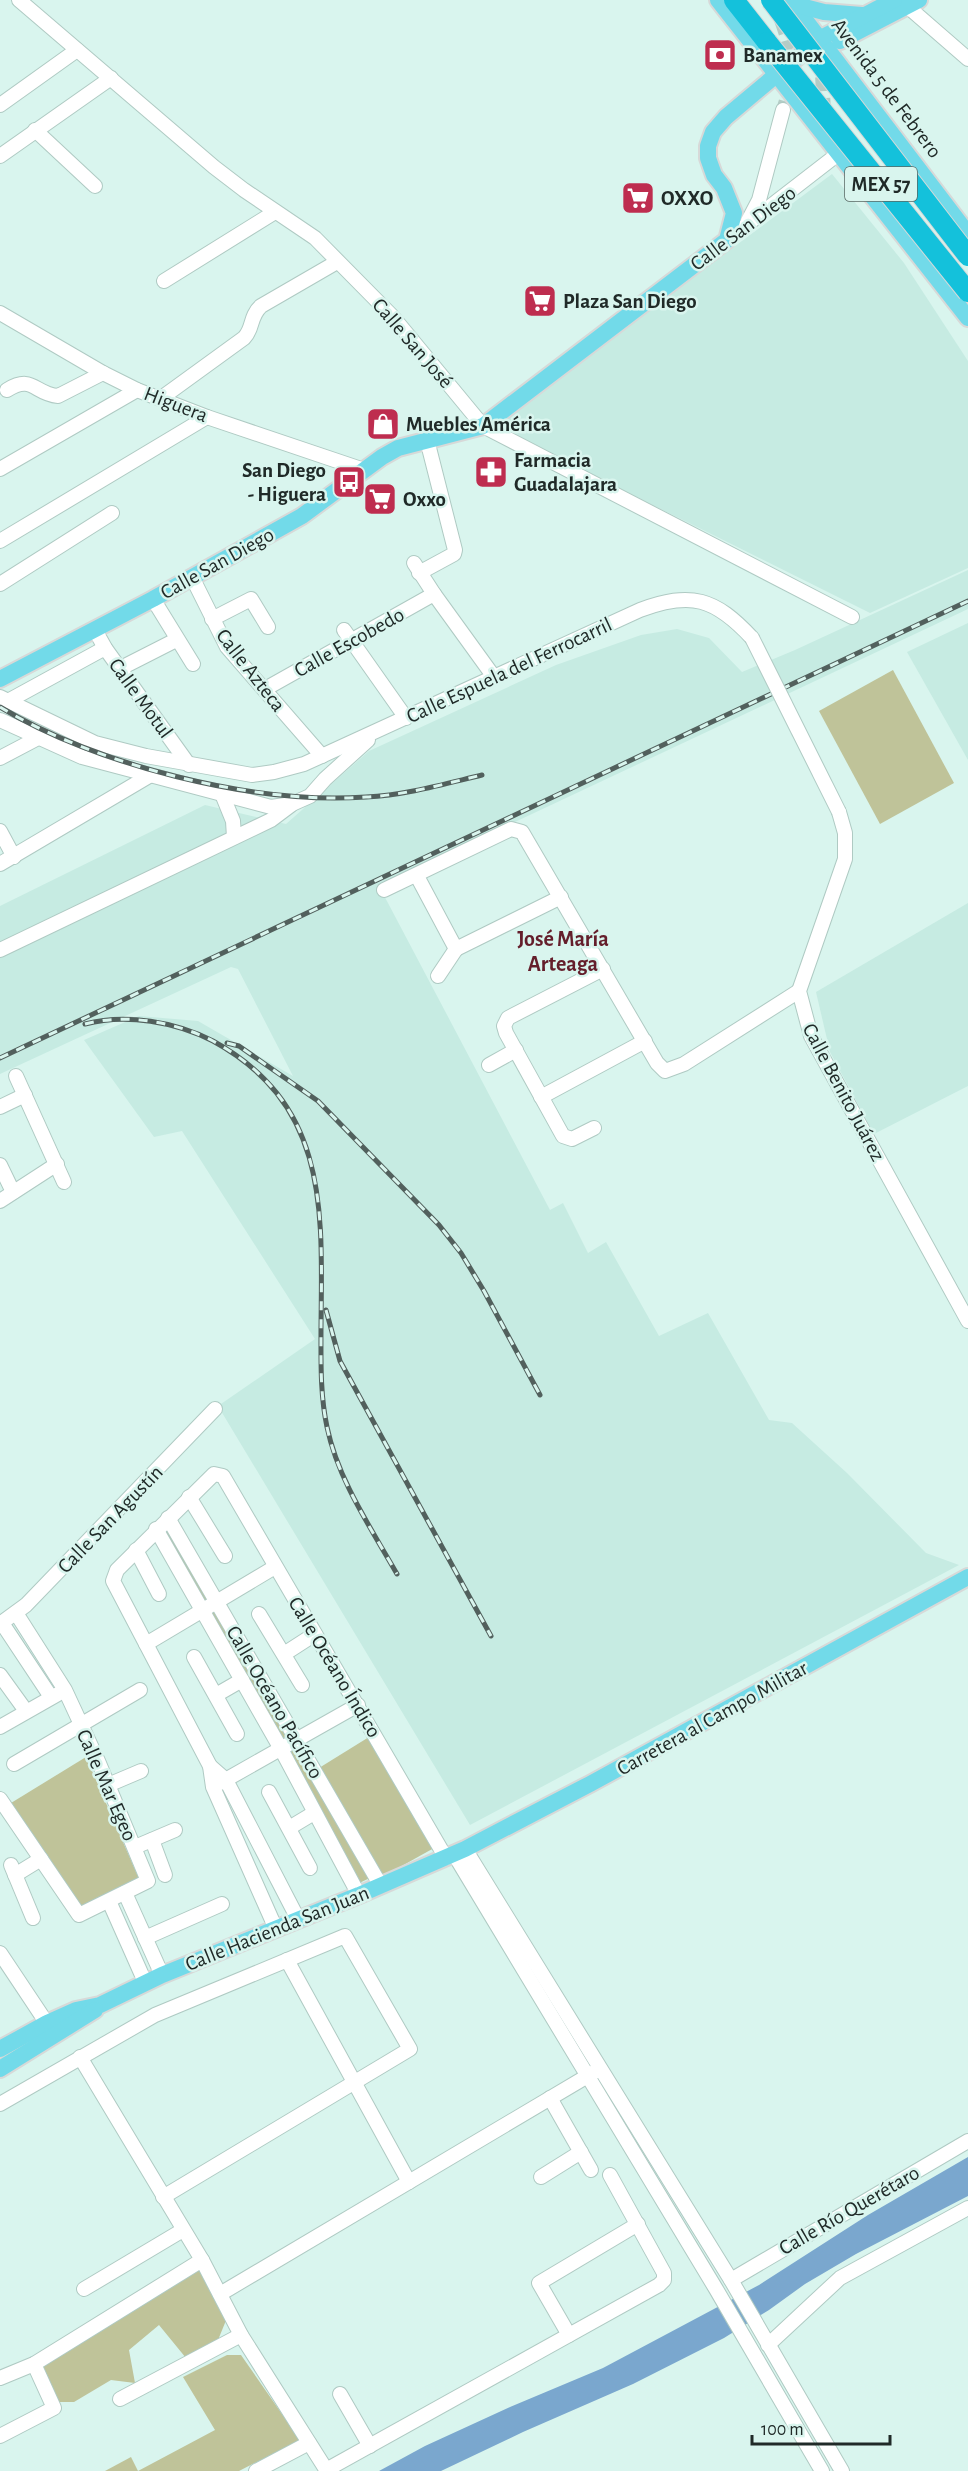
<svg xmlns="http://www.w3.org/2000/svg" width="968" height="2471" font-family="'Alegreya Sans',sans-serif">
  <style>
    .built { fill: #c6ebe2 }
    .green { fill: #bfc399 }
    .water { fill: #7aa7ce }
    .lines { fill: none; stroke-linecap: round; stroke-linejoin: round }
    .minor-tunnel { stroke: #b4ccc6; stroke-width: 14; stroke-dasharray: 14 7; stroke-linecap: butt }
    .minor-casing { stroke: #afcac3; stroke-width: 16 }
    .major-casing { stroke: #d7d9d8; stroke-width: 20 }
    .highway-casing { stroke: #d7d9d8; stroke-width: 22 }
    .minor { stroke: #fff; stroke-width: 14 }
    .major { stroke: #72dae9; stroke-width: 16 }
    .highway { stroke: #14c1db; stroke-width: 20 }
    .rail-casing { stroke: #52605d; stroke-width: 5 }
    .rail { stroke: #d9f5ee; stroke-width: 3; stroke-dasharray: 9; stroke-linecap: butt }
    .minor-bridge-casing { stroke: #afcac3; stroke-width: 16; stroke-linecap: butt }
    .highway-bridge-casing { stroke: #d7d9d8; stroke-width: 22; stroke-linecap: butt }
    .minor-bridge { stroke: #fff; stroke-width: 14 }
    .highway-bridge { stroke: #14c1db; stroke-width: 20 }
    .labels { text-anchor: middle; stroke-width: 5; stroke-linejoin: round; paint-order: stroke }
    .shield { fill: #d9f5ee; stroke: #586763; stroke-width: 1.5 }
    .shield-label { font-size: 20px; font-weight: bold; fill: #202a28 }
    .poi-label { font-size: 21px; font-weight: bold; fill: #202a28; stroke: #d9f5ee; text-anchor: start }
    .street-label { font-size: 21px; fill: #202a28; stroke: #d9f5ee }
    .neighbourhood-label { font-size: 22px; font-weight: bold; fill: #641e2b; stroke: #d9f5ee }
  </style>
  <rect width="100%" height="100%" fill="#d9f5ee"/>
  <g class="built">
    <path d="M 832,174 L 904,263 L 968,361 L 968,568 L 870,613 L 502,430 L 500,421 Z"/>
    <path d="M 968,570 L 968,609 L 379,886 L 550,1210 L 563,1203 L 588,1253 L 606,1242 L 659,1336 L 708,1313 L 769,1420 L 792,1423 L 847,1473 L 926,1553 L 959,1565 L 470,1825 L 218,1406 L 315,1339 L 182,1131 L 154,1137 L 84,1040 L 139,1016 L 198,1021 L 293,1076 L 238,969 L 231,967 L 0,1074 L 0,906 L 205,805 L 286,824 L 369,751 L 556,665 L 641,635 L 677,629 L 709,638 L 742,672 L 795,650 Z"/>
    <path d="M 968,623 L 968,760 L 907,652 Z"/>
    <path d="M 968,903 L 968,1086 L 874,1134 L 830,1052 L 816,992 Z"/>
  </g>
  <g class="green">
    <path d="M 893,670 L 954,783 L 880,824 L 819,711 Z"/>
    <path d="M 167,1524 L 372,1877 L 357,1884 L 160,1529 Z"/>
    <path d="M 369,1737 L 434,1848 L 382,1877 L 319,1768 Z"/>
    <path d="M 86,1757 L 140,1881 L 82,1908 L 11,1803 Z"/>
    <path d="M 199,2269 L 227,2318 L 218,2340 L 186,2358 L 159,2325 L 129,2350 L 135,2383 L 111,2380 L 74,2402 L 58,2402 L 42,2365 Z"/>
    <path d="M 227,2355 L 241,2355 L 300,2440 L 239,2471 L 138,2471 L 215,2430 L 183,2377 Z"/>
    <path d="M 131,2457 L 138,2471 L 105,2471 Z"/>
  </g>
  <path class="water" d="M 968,2157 L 968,2196 L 856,2254 L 805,2284 L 769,2310 L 724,2338 L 633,2384 L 523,2432 L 441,2471 L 379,2471 L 425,2446 L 510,2407 L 603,2368 L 759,2285 L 868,2215 Z"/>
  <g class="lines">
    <g class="minor-tunnel">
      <path d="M 781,20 C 795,59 796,70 783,110"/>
      <path d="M 824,112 L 822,74 L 825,66"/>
    </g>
    <defs>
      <g id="minor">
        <path d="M 19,0 L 214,167 L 244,190 L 315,238 L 393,317 L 483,426 L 852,617"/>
        <path d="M 907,6 L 968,59"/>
        <path d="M 0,105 L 77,50"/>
        <path d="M 35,130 L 95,186"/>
        <path d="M 0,156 L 111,78"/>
        <path d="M 748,221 L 759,200 L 783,110"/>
        <path d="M 727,240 L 838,154"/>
        <path d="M 164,281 L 275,212"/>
        <path d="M 0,313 L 103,373 L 137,390 L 207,417 L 364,470"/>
        <path d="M 7,390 C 33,374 34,394 58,396 L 103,373"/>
        <path d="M 160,399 L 244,338 C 254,328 249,317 261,306 L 337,262"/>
        <path d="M 0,469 L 137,390"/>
        <path d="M 0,541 L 207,417"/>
        <path d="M 414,563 L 434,594 L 494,677"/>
        <path d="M 419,573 L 454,554 L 455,550 L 427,440"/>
        <path d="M 192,577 L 227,647 L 322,756"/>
        <path d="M 0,584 L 112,513"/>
        <path d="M 153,599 L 193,664"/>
        <path d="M 212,619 L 251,599 L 268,627"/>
        <path d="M 95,630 L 105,648 L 189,765"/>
        <path d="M 344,630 L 406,718"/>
        <path d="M 119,669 L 176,640"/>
        <path d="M 265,689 L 434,594"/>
        <path d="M 0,697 L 95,743 L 146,756 L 252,775 L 274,772 L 304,764 L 640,610 C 691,591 715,598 752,638"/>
        <path d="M 8,701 L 105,648"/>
        <path d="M 0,720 L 82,757 L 271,807 L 292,804 L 310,796 L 325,779 L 368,740"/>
        <path d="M 0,758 L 38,738"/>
        <path d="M 222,794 L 233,821 L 234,837"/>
        <path d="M 839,812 L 845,833 L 845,859 L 799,991 L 811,1036 L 968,1321"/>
        <path d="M 0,831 L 14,857"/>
        <path d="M 0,864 L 149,776"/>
        <path d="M 417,876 L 456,949"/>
        <path d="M 384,890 L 511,829 L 522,832 L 657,1063 L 665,1071 L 684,1064 L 799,991"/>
        <path d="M 456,949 L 561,897"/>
        <path d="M 0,950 L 271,820 L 291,805"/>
        <path d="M 438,976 L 456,949"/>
        <path d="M 489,1065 L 516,1050"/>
        <path d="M 16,1076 L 64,1182"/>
        <path d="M 541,1097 L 645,1041"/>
        <path d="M 0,1107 L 25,1095"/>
        <path d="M 594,1128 L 572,1139 L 563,1136 L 506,1033 L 504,1026 L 508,1018 L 603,969"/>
        <path d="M 0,1165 L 13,1192"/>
        <path d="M 0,1201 L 57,1164"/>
        <path d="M 189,1497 L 225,1556"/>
        <path d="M 168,1518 L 381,1886"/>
        <path d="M 156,1529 L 281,1749 L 359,1895"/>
        <path d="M 136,1550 L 159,1594"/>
        <path d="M 259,1614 L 302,1685"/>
        <path d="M 2,1623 L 51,1697"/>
        <path d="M 0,1624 L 26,1605 L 215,1409"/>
        <path d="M 146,1644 L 275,1567"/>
        <path d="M 284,1654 L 315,1634"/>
        <path d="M 194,1657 L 237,1734"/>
        <path d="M 0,1675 L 26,1711"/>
        <path d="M 216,1695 L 242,1680"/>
        <path d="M 0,1727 L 58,1694"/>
        <path d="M 14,1764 L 140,1690"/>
        <path d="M 210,1766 L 226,1780 L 298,1919"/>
        <path d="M 220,1783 L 358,1705"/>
        <path d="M 108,1785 L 141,1771"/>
        <path d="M 269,1792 L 310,1868"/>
        <path d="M 0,1799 L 79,1915 L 148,1881 L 98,1761 L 65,1690 L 16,1613"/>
        <path d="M 289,1828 L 314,1813"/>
        <path d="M 152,1840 L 165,1875"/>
        <path d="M 135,1847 L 175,1830"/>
        <path d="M 465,1849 L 731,2280 L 842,2471"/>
        <path d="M 454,1854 L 716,2289 L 822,2471"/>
        <path d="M 11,1865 L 33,1918"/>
        <path d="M 15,1875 L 41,1859"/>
        <path d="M 125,1893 L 162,1975"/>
        <path d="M 109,1901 L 145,1982"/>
        <path d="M 276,1929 L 213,1787 L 210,1766 L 113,1581 L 117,1570 L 214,1474 L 223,1476 L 446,1858"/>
        <path d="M 145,1938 L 222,1904"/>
        <path d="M 0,1953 L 52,2031"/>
        <path d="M 287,1960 L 409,2182"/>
        <path d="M 80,2057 L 202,2260 L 241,2335 L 327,2471"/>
        <path d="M 550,2098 L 591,2170"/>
        <path d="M 0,2104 L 155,2015 L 345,1936 L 410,2049 L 163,2197"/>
        <path d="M 541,2177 L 581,2152"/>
        <path d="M 731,2280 L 968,2141"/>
        <path d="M 84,2289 L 183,2230"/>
        <path d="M 220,2294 L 596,2071"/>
        <path d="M 569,2335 L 539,2283 L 638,2224"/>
        <path d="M 768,2345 L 840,2278 L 968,2208"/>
        <path d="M 0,2378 L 34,2364 L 202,2260"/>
        <path d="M 340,2394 L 370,2446"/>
        <path d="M 120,2399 L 241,2335"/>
        <path d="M 0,2436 L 54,2408 L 34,2364"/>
        <path d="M 326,2470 L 659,2285 L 664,2280 L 664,2273 L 610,2175"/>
        <path d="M 256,2471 L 309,2443"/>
      </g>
      <g id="major">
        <path d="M 718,0 L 968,318"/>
        <path d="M 790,0 L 968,234"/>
        <path d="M 793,4 L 824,12 L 862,15"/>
        <path d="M 840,41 L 919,0"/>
        <path d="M 0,679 L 153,599 L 302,516 L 382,457 L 398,448 L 483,426 L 727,240 L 734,213 L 724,188 L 714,175 L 708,158 L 708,146 L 713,132 L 726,117 L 819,39 L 894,0"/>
        <path d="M 0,2049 L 47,2023 L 76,2010 L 100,2005 L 162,1975 L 359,1895 L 465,1849 L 590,1784 L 968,1577"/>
        <path d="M 0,2069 L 95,2010"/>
      </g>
      <path id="highway" d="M 734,0 L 767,42"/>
    </defs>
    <use href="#minor" class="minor-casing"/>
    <use href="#major" class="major-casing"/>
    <use href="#highway" class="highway-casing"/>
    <use href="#minor" class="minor"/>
    <use href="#major" class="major"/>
    <use href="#highway" class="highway"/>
    <defs>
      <g id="rail">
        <path d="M 0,707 C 95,765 255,805 366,797 C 406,795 444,784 482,775"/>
        <path d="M 85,1024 C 126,1013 176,1022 213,1041 C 330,1105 322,1212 321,1328 C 321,1361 320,1394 327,1427 C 338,1480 371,1528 397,1574"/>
        <path d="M 227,1043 L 239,1046 L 318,1101 L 439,1225 L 461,1253 L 484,1291 L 540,1395"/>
        <path d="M 0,1058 L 968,601"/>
        <path d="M 326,1310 L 340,1361 L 491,1636"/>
      </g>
    </defs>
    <use href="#rail" class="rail-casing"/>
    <use href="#rail" class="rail"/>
    <defs>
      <path id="minor-bridge" d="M 752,638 L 839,812"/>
      <g id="highway-bridge">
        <path d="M 771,0 L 968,256"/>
        <path d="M 767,42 L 968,292"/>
      </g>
    </defs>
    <use href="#minor-bridge" class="minor-bridge-casing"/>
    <use href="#highway-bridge" class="highway-bridge-casing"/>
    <use href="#minor-bridge" class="minor-bridge"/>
    <use href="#highway-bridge" class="highway-bridge"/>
  </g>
  <defs>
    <symbol id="bank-square" viewBox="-11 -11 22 22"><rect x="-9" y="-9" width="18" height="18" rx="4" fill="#be2d4f" stroke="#d9f5ee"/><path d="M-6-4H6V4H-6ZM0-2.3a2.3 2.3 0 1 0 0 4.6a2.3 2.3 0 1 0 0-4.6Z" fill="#fff"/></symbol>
    <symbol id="supermarket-square" viewBox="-11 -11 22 22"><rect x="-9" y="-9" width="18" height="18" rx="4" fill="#be2d4f" stroke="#d9f5ee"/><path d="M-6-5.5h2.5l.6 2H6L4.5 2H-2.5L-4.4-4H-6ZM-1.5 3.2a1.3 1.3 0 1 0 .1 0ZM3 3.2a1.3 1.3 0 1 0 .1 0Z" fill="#fff"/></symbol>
    <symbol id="shop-square" viewBox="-11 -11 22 22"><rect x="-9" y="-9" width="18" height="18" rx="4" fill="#be2d4f" stroke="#d9f5ee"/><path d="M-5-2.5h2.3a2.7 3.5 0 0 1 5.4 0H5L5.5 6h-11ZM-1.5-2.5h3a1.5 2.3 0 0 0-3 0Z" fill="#fff"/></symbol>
    <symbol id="pharmacy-square" viewBox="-11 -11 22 22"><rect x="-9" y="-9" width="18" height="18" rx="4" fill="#be2d4f" stroke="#d9f5ee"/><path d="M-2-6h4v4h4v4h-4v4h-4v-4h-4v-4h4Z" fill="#fff"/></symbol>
    <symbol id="bus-square" viewBox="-11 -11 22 22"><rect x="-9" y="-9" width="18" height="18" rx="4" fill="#be2d4f" stroke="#d9f5ee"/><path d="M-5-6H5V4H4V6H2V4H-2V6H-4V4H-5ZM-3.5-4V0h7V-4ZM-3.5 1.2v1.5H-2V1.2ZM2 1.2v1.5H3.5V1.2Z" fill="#fff"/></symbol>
  </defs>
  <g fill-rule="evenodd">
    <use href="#bank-square" x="701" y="36" width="38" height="38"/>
    <use href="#supermarket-square" x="619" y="179" width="38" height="38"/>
    <use href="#supermarket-square" x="521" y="282" width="38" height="38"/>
    <use href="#shop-square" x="364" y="405" width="38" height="38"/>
    <use href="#pharmacy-square" x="472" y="453" width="38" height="38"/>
    <use href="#bus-square" x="330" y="463" width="38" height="38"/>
    <use href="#supermarket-square" x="361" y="480" width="38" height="38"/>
  </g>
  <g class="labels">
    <rect class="shield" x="845" y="167" width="72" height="34" rx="4.5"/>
    <g class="shield-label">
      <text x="881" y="191">MEX 57</text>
    </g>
    <g class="poi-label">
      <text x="743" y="62">Banamex</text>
      <text x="661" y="205">OXXO</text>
      <text x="563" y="308">Plaza San Diego</text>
      <text x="406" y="431">Muebles América</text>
      <text x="514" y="467">Farmacia<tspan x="514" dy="24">Guadalajara</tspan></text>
      <text x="326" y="477" text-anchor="end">San Diego<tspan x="326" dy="24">- Higuera</tspan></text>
      <text x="403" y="506">Oxxo</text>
    </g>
    <g class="street-label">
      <text transform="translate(887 88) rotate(53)" y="7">Avenida 5 de Febrero</text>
      <text transform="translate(743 228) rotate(-37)" y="7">Calle San Diego</text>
      <text transform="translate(413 343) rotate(49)" y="7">Calle San José</text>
      <text transform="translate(176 404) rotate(21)" y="7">Higuera</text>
      <text transform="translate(217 563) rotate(-29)" y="7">Calle San Diego</text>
      <text transform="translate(349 642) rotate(-29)" y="7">Calle Escobedo</text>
      <text transform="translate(251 670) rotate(52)" y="7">Calle Azteca</text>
      <text transform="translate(509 670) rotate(-25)" y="7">Calle Espuela del Ferrocarril</text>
      <text transform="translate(141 698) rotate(54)" y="7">Calle Motul</text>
      <text transform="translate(844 1092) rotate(62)" y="7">Calle Benito Juárez</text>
      <text transform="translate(110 1519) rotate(-46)" y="7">Calle San Agustín</text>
      <text transform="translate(335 1667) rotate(59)" y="7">Calle Océano Índico</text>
      <text transform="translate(275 1702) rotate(60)" y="7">Calle Océano Pacífico</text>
      <text transform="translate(712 1718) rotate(-29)" y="7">Carretera al Campo Militar</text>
      <text transform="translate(107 1785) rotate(66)" y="7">Calle Mar Egeo</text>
      <text transform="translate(277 1928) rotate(-22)" y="7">Calle Hacienda San Juan</text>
      <text transform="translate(849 2210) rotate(-30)" y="7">Calle Río Querétaro</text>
    </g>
    <g class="neighbourhood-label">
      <text x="563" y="946">José María<tspan x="563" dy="25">Arteaga</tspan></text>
    </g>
  </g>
  <path d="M752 2435v9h138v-9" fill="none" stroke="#202a28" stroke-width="3"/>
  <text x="761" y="2435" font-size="18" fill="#202a28" stroke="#d9f5ee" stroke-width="4.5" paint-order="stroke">100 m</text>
</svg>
